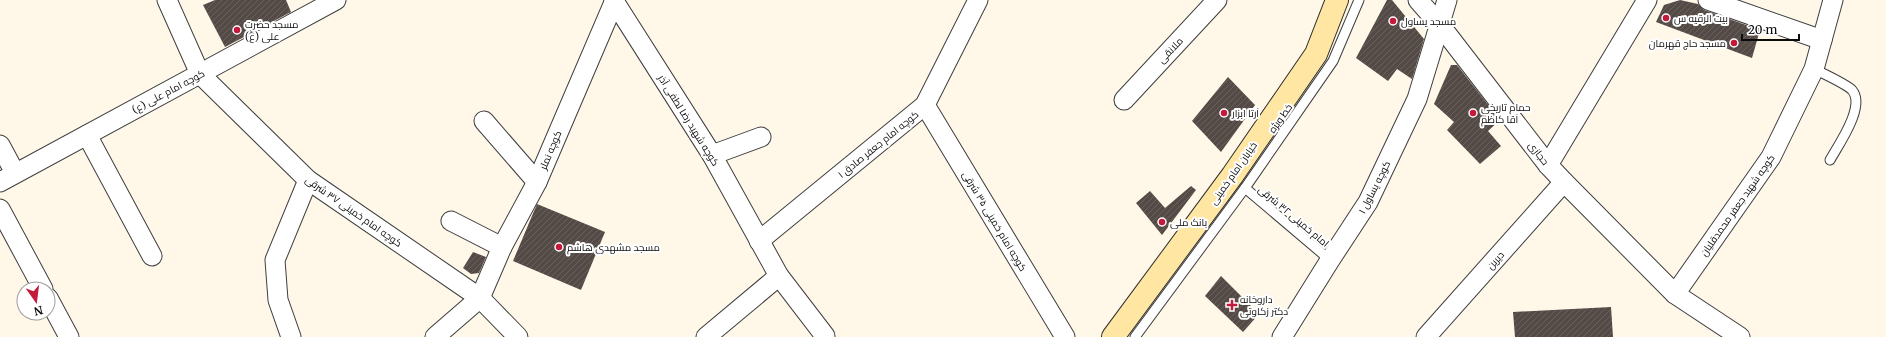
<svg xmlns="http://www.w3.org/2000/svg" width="1886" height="337" font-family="Merriweather,Cairo,serif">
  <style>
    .building { fill: url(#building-hatch) }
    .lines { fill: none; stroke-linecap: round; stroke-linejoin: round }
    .lane-casing { stroke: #3e3e3e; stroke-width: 11 }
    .street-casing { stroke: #3e3e3e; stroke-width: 21 }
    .secondary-casing { stroke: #2d2d2d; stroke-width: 24 }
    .lane { stroke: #fff; stroke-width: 9 }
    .street { stroke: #fff; stroke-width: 19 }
    .secondary { stroke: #ffe7a3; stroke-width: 22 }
    .poi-dot { fill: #c31a3b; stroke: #fff; stroke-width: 1.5 }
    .labels { text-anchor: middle; stroke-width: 4; stroke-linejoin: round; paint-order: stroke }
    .poi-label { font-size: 10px; fill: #0b0b0b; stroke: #fff; text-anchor: start }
    .street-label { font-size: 10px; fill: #0b0b0b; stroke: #fff }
  </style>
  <defs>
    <pattern id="building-hatch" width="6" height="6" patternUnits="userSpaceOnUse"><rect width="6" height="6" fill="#544a46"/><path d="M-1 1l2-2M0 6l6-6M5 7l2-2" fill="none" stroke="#68605c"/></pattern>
  </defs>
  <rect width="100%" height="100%" fill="#fff7e8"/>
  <g class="building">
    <path d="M 215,0 L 286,0 L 291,12 L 225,47 L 203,5 Z"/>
    <path d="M 1387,0 L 1392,0 L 1424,39 L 1412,79 L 1397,69 L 1388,81 L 1356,58 Z"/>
    <path d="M 1680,0 L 1698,4 L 1704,10 L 1760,30 L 1752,58 L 1656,22 L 1664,5 Z"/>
    <path d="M 1451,65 L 1457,65 L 1500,120 L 1488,131 L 1501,146 L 1480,164 L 1447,130 L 1454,122 L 1434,104 Z"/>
    <path d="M 1228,77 L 1255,105 L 1221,152 L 1192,121 Z"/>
    <path d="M 1191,186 L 1196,190 L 1162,235 L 1136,203 L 1150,191 L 1165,208 Z"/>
    <path d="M 537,204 L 605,232 L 581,290 L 513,261 Z"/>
    <path d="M 473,252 L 486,257 L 479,273 L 471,274 L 463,268 Z"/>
    <path d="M 1221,276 L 1259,314 L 1243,332 L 1205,296 Z"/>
    <path d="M 1611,307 L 1613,337 L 1515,337 L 1513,312 Z"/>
  </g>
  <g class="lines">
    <defs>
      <g id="lane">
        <path d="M 1814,69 C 1822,73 1846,84 1852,90 C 1866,106 1839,144 1830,160"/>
        <path d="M 1245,188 L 1330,260"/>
        <path d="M 1135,337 L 1245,188 L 1333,61 L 1359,0"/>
      </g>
      <g id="street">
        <path d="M 167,0 L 200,74 L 308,180 L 480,298 L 518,337"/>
        <path d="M 1418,0 L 1440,25 L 1548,165 L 1564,182 L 1675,294 L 1740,337"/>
        <path d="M 1708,0 L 1822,40"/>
        <path d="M 614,1 L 712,155 L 779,276 L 825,336 L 823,337"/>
        <path d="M 1124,100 L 1217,0"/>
        <path d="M 925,105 L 1065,337"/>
        <path d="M 484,121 L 537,182"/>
        <path d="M 87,135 L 152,256"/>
        <path d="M 0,145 L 15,173"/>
        <path d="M 712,155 L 761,137"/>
        <path d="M 1548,165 L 1647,0"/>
        <path d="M 0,182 L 336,0"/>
        <path d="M 0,209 L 43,289"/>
        <path d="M 451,221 L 502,247"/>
        <path d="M 759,241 L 925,105 L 978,0"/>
        <path d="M 1675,294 L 1771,157 L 1814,69 L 1833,0"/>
        <path d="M 48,298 L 69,337"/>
        <path d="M 291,337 L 278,300 L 275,260 L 308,180"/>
        <path d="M 435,337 L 480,298 L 502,247 L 537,182 L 615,0"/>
        <path d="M 706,337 L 779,276"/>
        <path d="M 1282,337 L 1330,260 L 1368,202 L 1417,99 L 1447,0"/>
        <path d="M 1426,337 L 1564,182"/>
      </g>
      <path id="secondary" d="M 1113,337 L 1232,176 L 1316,54 L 1337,0"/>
    </defs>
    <use href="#lane" class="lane-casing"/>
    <use href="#street" class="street-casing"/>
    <use href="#secondary" class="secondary-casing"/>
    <use href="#lane" class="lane"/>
    <use href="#street" class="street"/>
    <use href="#secondary" class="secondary"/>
  </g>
  <g class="poi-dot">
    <circle cx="1666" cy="18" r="4"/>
    <circle cx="1393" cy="21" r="4"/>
    <circle cx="237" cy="30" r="4"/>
    <circle cx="1734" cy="43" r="4"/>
    <circle cx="1224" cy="113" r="4"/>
    <circle cx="1473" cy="113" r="4"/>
    <circle cx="1162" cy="222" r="4"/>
    <circle cx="559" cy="247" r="4"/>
    <path d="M1230 299h4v4h4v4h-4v4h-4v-4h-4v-4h4z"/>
  </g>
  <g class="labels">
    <g class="poi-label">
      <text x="1674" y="22">بیت الرقیه س</text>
      <text x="1401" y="25">مسجد یساول</text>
      <text x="245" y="28">مسجد حضرت<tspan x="245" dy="12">علی (ع)</tspan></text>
      <text x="1726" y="47" text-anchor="end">مسجد حاج قهرمان</text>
      <text x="1481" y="111">حمام تاریخی<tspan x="1481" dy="12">آقا کاظم</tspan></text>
      <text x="1232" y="117">آرتا ابزار</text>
      <text x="1170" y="226">بانک ملی</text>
      <text x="567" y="251">مسجد مشهدی هاشم</text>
      <text x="1240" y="303">داروخانه<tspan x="1240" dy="12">دکتر زکاوتی</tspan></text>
    </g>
    <g class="street-label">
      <text transform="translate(1170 50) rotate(-47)" y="4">ملانقی</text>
      <text transform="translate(168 91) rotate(-28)" y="4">کوچه امام علی (ع)</text>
      <text transform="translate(1280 118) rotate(-55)" y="4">خط ویژه</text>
      <text transform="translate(689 120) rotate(58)" y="4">کوچه شهید رضا لطفی آذر</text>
      <text transform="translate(878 144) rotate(-39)" y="4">کوچه امام جعفر صادق ۱</text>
      <text transform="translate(550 150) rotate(-67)" y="4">کوچه نملر</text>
      <text transform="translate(1539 153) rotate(52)" y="4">حجازی</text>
      <text transform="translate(1233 173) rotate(-55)" y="4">خیابان امام خمینی</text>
      <text transform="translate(1374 187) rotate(-63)" y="4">کوچه یساول ۱</text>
      <text transform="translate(1737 205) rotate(-55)" y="4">کوچه شهید جعفر محمدقلیان</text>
      <text transform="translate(354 211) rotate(35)" y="4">کوچه امام خمینی ۳۷ شرقی</text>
      <text transform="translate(1294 216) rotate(40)" y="4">امام خمینی ۳۲ شرقی</text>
      <text transform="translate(995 221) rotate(59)" y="4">کوچه امام خمینی ۳۵ شرقی</text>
      <text transform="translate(1495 260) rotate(-48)" y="4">دیرین</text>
    </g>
  </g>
  <g transform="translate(36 301) rotate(166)"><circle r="19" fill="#ffffff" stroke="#9d9d9d"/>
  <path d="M0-3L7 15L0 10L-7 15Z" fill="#c31a3b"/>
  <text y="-6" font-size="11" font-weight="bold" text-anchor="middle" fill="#0b0b0b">N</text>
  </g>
  <path d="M1742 34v6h57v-6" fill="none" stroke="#0b0b0b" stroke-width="2"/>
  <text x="1748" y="34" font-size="12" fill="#0b0b0b" stroke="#ffffff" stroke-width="3" paint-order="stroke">20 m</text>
</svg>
